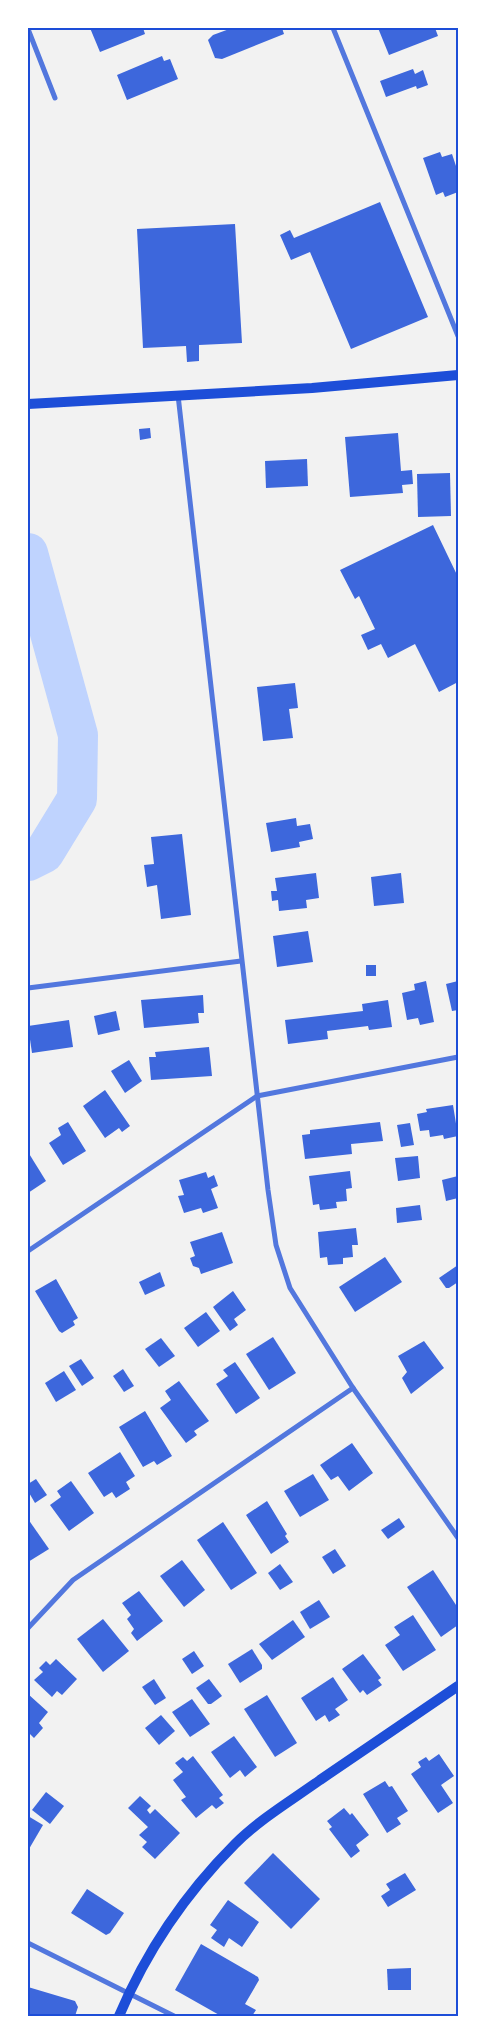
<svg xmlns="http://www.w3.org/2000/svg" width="486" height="2044" font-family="'Zilla Slab',serif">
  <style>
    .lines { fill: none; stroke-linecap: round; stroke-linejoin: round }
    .river { stroke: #bfd3fe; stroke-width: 40 }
    .building { fill: #3d67dc }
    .minor { stroke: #5277de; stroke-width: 5 }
    .secondary { stroke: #1d4ed8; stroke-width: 10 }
    .neatline { fill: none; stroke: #1d4ed8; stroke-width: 2 }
  </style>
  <rect width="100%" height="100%" fill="#f2f2f2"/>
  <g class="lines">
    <path class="river" d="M 28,553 L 78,735 L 77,799 L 44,853 L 28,861"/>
  </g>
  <g class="building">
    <path d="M 90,28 L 143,28 L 145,34 L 100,52 Z"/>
    <path d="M 232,28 L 282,28 L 284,34 L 222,59 L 215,58 L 208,40 L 213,35 Z"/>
    <path d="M 378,28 L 435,28 L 438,36 L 389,55 Z"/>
    <path d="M 162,56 L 164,61 L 170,59 L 178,79 L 127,100 L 117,75 Z"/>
    <path d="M 413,69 L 415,74 L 423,70 L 428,85 L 417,89 L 416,86 L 386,97 L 380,81 Z"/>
    <path d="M 440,152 L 442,157 L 452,154 L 458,172 L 458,192 L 445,197 L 443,192 L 436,195 L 423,158 Z"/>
    <path d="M 380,202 L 428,317 L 351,349 L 310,252 L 291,260 L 280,235 L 290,230 L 294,238 Z"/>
    <path d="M 235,224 L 242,343 L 199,345 L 199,361 L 187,362 L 186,346 L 143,348 L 137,229 Z"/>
    <path d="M 150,428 L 151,438 L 140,440 L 139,429 Z"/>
    <path d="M 398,433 L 401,471 L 412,470 L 413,484 L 402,485 L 403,493 L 350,497 L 345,437 Z"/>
    <path d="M 307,459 L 308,486 L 266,488 L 265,461 Z"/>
    <path d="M 450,473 L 451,516 L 418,517 L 417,474 Z"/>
    <path d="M 433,525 L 458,577 L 458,682 L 439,692 L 415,644 L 388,658 L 381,644 L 368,650 L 361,635 L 375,629 L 359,596 L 355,599 L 340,570 Z"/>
    <path d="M 295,683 L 298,708 L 289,709 L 293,738 L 263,741 L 257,687 Z"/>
    <path d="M 296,818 L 297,826 L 310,824 L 313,839 L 299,842 L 300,847 L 271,852 L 266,823 Z"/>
    <path d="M 182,834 L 191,915 L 161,919 L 157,885 L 147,887 L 144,865 L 154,864 L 151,837 Z"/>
    <path d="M 316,873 L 319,898 L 306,900 L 307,908 L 279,911 L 278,900 L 272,901 L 271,891 L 277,891 L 275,878 Z"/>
    <path d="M 401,873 L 404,903 L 374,906 L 371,877 Z"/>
    <path d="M 308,931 L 313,962 L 277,967 L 273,936 Z"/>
    <rect x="366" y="965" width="10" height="11"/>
    <path d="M 426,981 L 434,1022 L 420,1025 L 418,1018 L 407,1020 L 402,993 L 415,990 L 414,984 Z"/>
    <path d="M 458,981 L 458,1010 L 452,1011 L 446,984 Z"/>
    <path d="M 203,995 L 204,1013 L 198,1013 L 199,1023 L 144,1028 L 141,1000 Z"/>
    <path d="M 388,1000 L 392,1027 L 369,1030 L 368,1026 L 327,1031 L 328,1039 L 288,1044 L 285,1020 L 363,1011 L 362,1004 Z"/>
    <path d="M 116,1011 L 120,1030 L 98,1035 L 94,1016 Z"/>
    <path d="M 69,1020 L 73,1047 L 32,1053 L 28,1026 Z"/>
    <path d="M 209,1047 L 212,1076 L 151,1080 L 149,1057 L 156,1057 L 155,1052 Z"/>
    <path d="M 129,1060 L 142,1081 L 125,1093 L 111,1071 Z"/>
    <path d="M 105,1090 L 130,1126 L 122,1132 L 119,1128 L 105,1138 L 83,1106 Z"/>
    <path d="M 453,1105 L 458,1136 L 444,1139 L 443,1135 L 430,1137 L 429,1130 L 420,1131 L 417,1114 L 427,1112 L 426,1109 Z"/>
    <path d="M 68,1122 L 86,1151 L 63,1165 L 49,1143 L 61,1135 L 58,1128 Z"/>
    <path d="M 380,1122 L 383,1141 L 351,1144 L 352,1154 L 305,1159 L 302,1135 L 310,1134 L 310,1130 Z"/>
    <path d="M 410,1123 L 414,1145 L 401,1147 L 397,1125 Z"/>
    <path d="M 28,1152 L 46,1181 L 28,1193 Z"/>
    <path d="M 418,1156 L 420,1178 L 398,1181 L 395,1158 Z"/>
    <path d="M 350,1171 L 352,1188 L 346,1189 L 347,1201 L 336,1202 L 337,1208 L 320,1210 L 319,1204 L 313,1205 L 309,1176 Z"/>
    <path d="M 206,1172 L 208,1178 L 214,1175 L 218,1186 L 211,1189 L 218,1208 L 203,1213 L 201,1208 L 184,1213 L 178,1196 L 184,1195 L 179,1180 Z"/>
    <path d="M 458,1176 L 458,1198 L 446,1201 L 442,1180 Z"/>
    <path d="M 420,1205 L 422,1220 L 397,1223 L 396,1208 Z"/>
    <path d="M 356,1228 L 358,1245 L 352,1245 L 353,1257 L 343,1258 L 343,1264 L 328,1265 L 327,1257 L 320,1258 L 318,1232 Z"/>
    <path d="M 222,1232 L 233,1263 L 201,1274 L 199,1268 L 193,1266 L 190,1258 L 195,1256 L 190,1242 Z"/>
    <path d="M 385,1257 L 402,1282 L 355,1312 L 339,1287 Z"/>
    <path d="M 458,1265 L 458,1282 L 449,1288 L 446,1288 L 439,1278 Z"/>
    <path d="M 160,1272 L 165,1286 L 145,1295 L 139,1282 Z"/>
    <path d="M 56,1279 L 78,1318 L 73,1321 L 75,1325 L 62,1333 L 59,1331 L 35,1291 Z"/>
    <path d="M 233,1291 L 246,1310 L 234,1319 L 238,1325 L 230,1331 L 213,1307 Z"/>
    <path d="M 206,1312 L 220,1331 L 198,1347 L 184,1328 Z"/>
    <path d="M 273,1337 L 296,1373 L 269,1390 L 246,1354 Z"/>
    <path d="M 161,1338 L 175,1356 L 159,1367 L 145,1349 Z"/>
    <path d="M 424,1341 L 444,1368 L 411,1394 L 402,1378 L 407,1372 L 398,1356 Z"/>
    <path d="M 81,1359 L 94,1378 L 82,1386 L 69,1366 Z"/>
    <path d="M 235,1362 L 260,1398 L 236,1414 L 216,1384 L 228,1376 L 223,1370 Z"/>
    <path d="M 123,1369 L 134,1386 L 124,1392 L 113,1376 Z"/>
    <path d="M 64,1371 L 76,1390 L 56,1402 L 45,1383 Z"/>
    <path d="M 179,1381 L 209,1421 L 194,1431 L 197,1435 L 186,1443 L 160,1408 L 171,1400 L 165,1391 Z"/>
    <path d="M 145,1411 L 172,1456 L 157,1465 L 154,1461 L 143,1467 L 119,1427 Z"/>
    <path d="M 352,1443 L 373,1473 L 349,1491 L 338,1476 L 331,1480 L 320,1465 Z"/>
    <path d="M 120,1452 L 135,1476 L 126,1482 L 130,1489 L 116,1498 L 112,1492 L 104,1497 L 88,1473 Z"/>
    <path d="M 313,1474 L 329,1500 L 300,1517 L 284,1491 Z"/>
    <path d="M 36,1479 L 47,1495 L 35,1503 L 28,1491 L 28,1484 Z"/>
    <path d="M 71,1481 L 94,1513 L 69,1531 L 50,1505 L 61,1497 L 57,1491 Z"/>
    <path d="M 267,1501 L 287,1534 L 285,1536 L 289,1542 L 271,1554 L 246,1515 Z"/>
    <path d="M 399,1518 L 405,1527 L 388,1539 L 381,1530 Z"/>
    <path d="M 28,1519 L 49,1549 L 28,1562 Z"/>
    <path d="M 223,1522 L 257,1573 L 231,1590 L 197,1540 Z"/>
    <path d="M 335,1549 L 346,1566 L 333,1574 L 322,1557 Z"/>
    <path d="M 182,1560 L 205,1590 L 184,1607 L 160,1576 Z"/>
    <path d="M 280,1564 L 293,1582 L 280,1590 L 268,1573 Z"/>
    <path d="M 433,1570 L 458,1608 L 458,1625 L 441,1637 L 407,1587 Z"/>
    <path d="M 139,1591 L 163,1621 L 137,1641 L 131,1633 L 134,1629 L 127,1619 L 131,1615 L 122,1603 Z"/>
    <path d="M 319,1600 L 330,1617 L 310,1629 L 300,1612 Z"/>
    <path d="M 413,1615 L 436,1650 L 403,1671 L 385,1645 L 400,1635 L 394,1627 Z"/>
    <path d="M 103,1619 L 129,1651 L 103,1672 L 77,1639 Z"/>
    <path d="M 293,1620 L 305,1637 L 272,1660 L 259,1644 Z"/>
    <path d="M 252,1649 L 262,1665 L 262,1669 L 240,1683 L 228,1664 Z"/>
    <path d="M 194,1651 L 204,1666 L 192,1674 L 182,1659 Z"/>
    <path d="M 363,1654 L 381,1678 L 378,1680 L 382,1685 L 367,1695 L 363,1690 L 360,1693 L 342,1669 Z"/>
    <path d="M 56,1659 L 77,1679 L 62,1695 L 57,1691 L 52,1697 L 34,1680 L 43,1672 L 39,1668 L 46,1661 L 50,1665 Z"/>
    <path d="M 333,1677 L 348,1700 L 335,1709 L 340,1715 L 329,1722 L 325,1715 L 316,1721 L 301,1698 Z"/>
    <path d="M 154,1679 L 166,1698 L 155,1705 L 142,1687 Z"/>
    <path d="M 209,1679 L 222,1696 L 211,1704 L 208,1704 L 196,1688 Z"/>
    <path d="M 28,1694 L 48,1712 L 39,1723 L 43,1728 L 34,1738 L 28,1732 Z"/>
    <path d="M 267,1695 L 297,1743 L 275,1757 L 244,1709 Z"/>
    <path d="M 192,1699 L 210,1724 L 190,1737 L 172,1712 Z"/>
    <path d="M 161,1715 L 175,1731 L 159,1745 L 145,1728 Z"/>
    <path d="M 234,1736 L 257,1767 L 245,1777 L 240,1770 L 230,1778 L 211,1752 Z"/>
    <path d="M 439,1754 L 454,1776 L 441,1785 L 453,1803 L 438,1813 L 411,1774 L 421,1767 L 418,1762 L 426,1757 L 429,1761 Z"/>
    <path d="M 193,1756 L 223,1795 L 219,1798 L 224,1803 L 216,1809 L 212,1805 L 196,1818 L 181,1800 L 186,1797 L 173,1780 L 183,1772 L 175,1763 L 183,1757 L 187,1761 Z"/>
    <path d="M 385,1781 L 389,1787 L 392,1786 L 408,1811 L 397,1818 L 401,1824 L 387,1833 L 363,1794 Z"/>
    <path d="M 46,1792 L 64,1806 L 50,1824 L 32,1810 Z"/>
    <path d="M 140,1796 L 151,1806 L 147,1810 L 150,1814 L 155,1809 L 180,1833 L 155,1859 L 142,1847 L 147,1842 L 139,1835 L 148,1827 L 128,1808 Z"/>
    <path d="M 344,1808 L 350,1815 L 352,1813 L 369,1835 L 356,1845 L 360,1851 L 351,1858 L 329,1829 L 332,1827 L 327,1821 Z"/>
    <path d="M 28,1816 L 43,1825 L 29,1849 L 28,1848 Z"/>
    <path d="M 273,1853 L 320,1899 L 291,1929 L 244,1883 Z"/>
    <path d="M 405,1873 L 416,1890 L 388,1907 L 381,1896 L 390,1890 L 386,1884 Z"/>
    <path d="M 87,1889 L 124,1913 L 110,1933 L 106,1935 L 71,1913 Z"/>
    <path d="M 228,1900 L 259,1922 L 242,1947 L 229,1938 L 224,1947 L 211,1938 L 217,1930 L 210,1925 Z"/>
    <path d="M 201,1944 L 258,1977 L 259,1980 L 245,2004 L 256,2010 L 252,2016 L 221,2016 L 175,1990 Z"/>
    <path d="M 411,1968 L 411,1990 L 388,1990 L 387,1969 Z"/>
    <path d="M 28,1987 L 75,2001 L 78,2007 L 75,2016 L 28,2016 L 29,2001 L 28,2001 Z"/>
  </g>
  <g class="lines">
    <g class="minor">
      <path d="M 333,28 L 458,336"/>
      <path d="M 28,29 L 55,98"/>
      <path d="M 178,395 L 268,1190 L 276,1245 L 290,1288 L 353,1388 L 458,1538"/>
      <path d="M 28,988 L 241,961"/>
      <path d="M 28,1251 L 257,1096 L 458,1057"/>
      <path d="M 28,1628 L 73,1580 L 353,1388"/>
      <path d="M 28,1943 L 174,2016"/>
    </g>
    <g class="secondary">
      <path d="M 28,404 L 312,388 L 458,375"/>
      <path d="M 119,2016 C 146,1952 186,1893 235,1844 C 260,1819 292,1800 320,1780 C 366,1749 412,1717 458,1686"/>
    </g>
  </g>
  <rect width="486" height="2044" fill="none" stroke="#ffffff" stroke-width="58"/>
  <rect x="29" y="29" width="428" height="1986" class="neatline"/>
</svg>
